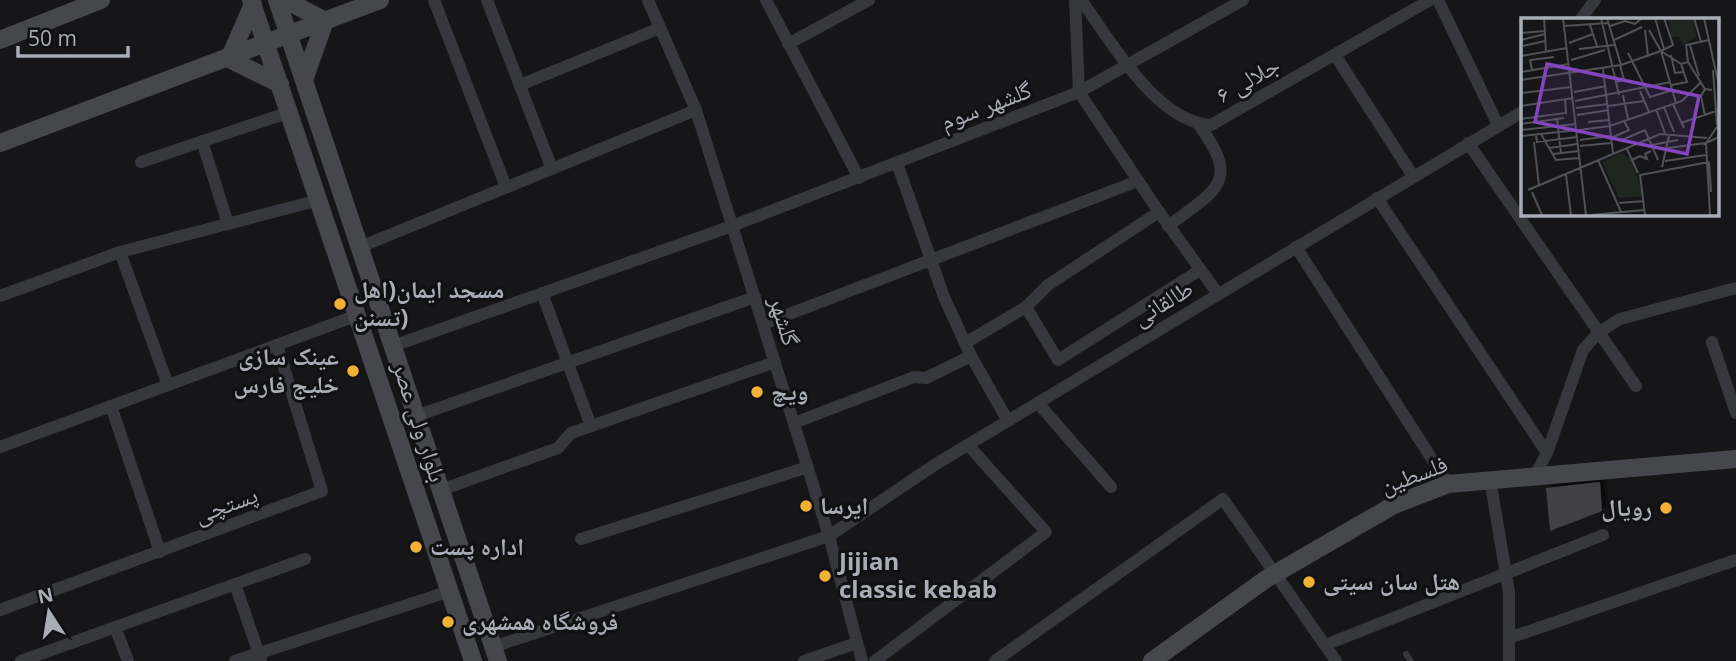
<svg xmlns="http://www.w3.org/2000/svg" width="1736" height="661" font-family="'Open Sans','Noto Naskh Arabic',sans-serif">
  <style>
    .building { fill: #404145; filter: url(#shadow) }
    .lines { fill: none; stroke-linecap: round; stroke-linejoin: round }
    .lane { stroke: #37383d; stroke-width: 6 }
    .street { stroke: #37383d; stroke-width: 12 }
    .secondary { stroke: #45474d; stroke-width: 18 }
    .poi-dot { fill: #f2b134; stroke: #111113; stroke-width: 2.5 }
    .labels { text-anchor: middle; stroke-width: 6; stroke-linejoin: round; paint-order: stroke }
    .street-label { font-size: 24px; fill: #a8adb8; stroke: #111113 }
    .poi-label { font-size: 24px; font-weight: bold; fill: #a8adb8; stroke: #111113; text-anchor: start }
    .inset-road { fill: none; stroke: #505258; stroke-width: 2 }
    .view { fill: #8446be; fill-opacity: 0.15; stroke: #8446be; stroke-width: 3.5 }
    .inset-edge { fill: none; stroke: #a8adb8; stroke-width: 3.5 }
  </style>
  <defs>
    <filter id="shadow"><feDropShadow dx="4.5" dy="-4.5" stdDeviation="2" flood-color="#0009"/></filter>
  </defs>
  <rect width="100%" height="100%" fill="#161618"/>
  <path class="building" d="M 1600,482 L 1602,511 L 1550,531 L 1546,488 Z"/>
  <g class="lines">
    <path class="lane" d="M 1406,654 L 1411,661"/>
    <g class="street">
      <path d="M 434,0 L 506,187"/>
      <path d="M 487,0 L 552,169"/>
      <path d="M 648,0 L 696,110 L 829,536 L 862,661"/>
      <path d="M 766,0 L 859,178"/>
      <path d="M 1075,0 L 1079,92 L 1159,212 L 1218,294"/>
      <path d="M 1081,0 C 1111,41 1156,122 1211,125 L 1430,0"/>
      <path d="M 1438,0 L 1498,125"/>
      <path d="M 1581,19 L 1595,0"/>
      <path d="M 788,44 L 869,0"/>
      <path d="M 1335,55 L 1413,176"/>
      <path d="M 520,85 L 660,28"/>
      <path d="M 202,141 L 228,224"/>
      <path d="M 1468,143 L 1636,386"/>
      <path d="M 141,162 L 290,112"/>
      <path d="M 897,163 L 944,297 L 971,356 L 1008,421"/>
      <path d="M 1377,198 L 1547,453"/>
      <path d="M 1168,226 C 1216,190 1242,182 1198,124"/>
      <path d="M 360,247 L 696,110"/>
      <path d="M 1296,247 L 1448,484"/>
      <path d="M 120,252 L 168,385"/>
      <path d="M 542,293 L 591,426"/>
      <path d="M 0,296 L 120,252 L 319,200"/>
      <path d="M 1026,307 L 1058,360 L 1200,270"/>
      <path d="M 763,324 L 1138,181"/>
      <path d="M 1712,342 L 1736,413"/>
      <path d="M 965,343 L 1026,307 L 1048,285 L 1159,212"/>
      <path d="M 393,346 L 732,226 L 1079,92 L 1243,0"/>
      <path d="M 1038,403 L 1111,487"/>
      <path d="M 111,406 L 160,552"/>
      <path d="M 416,416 L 755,297"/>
      <path d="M 794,423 L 914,377 L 926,378 L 971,356"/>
      <path d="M 0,447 L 358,315"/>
      <path d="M 1535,475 L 1547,453 L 1583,350 L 1599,332 L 1620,319 L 1736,288"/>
      <path d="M 1490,479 L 1509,592 L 1509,661"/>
      <path d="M 441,490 L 558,448 L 571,433 L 775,362"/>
      <path d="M 581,539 L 808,467"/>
      <path d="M 235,584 L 261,660"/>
      <path d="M 0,610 L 322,491 L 277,345"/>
      <path d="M 115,627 L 128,661"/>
      <path d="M 1509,638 L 1736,560"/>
      <path d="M 1325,645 L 1603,535"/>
      <path d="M 493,647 L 829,536 L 936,464 L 1522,112"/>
      <path d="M 21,661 L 305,559"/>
      <path d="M 235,661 L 450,591"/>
      <path d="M 804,661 L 857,643"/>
      <path d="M 875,661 L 1046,532 L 968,445"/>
      <path d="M 995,661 L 1223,499 L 1336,661"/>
    </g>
    <g class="secondary">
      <path d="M 251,0 L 473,661"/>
      <path d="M 277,0 L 498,661"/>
      <path d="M 286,0 L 325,21 L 304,80"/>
      <path d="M 253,4 L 229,59 L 280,84"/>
      <path d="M 0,40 L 101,0"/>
      <path d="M 0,143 L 380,0"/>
      <path d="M 1152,661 L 1266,579 L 1394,505 L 1448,484 L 1736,459"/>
    </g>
  </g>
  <g class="poi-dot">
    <circle cx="340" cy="304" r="7"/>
    <circle cx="353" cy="371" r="7"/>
    <circle cx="757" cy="392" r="7"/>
    <circle cx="806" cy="506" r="7"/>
    <circle cx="1666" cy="508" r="7"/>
    <circle cx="416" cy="547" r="7"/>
    <circle cx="825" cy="576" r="7"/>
    <circle cx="1309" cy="582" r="7"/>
    <circle cx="448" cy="622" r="7"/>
  </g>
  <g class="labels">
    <g class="street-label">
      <text transform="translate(1248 80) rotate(-30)" y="8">جلالی ۶</text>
      <text transform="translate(986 106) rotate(-21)" y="8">گلشهر سوم</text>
      <text transform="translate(1163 303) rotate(-31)" y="8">طالقانی</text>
      <text transform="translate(784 321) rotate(73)" y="8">گلشهر</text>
      <text transform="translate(419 422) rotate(72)" y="8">بلوار ولی عصر</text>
      <text transform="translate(1414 475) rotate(-20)" y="8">فلسطین</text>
      <text transform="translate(226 505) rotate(-20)" y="8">پستچی</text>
    </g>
    <g class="poi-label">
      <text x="354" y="298">مسجد ایمان(اهل<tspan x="354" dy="28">تسنن)</tspan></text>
      <text x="339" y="365" text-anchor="end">عینک سازی<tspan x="339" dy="28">خلیج فارس</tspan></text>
      <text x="771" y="400">ویچ</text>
      <text x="820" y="514">ایرسا</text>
      <text x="1652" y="516" text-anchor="end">رویال</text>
      <text x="430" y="555">اداره پست</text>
      <text x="839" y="570">Jijian<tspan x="839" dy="28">classic kebab</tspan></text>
      <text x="1323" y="590">هتل سان سیتی</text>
      <text x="462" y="630">فروشگاه همشهری</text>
    </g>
  </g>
  <g transform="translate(1521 18)">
    <rect width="198" height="198" fill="#161618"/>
    <path d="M 147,0 L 172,0 L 175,19 L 162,27 L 158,19 L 150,19 ZM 100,135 L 110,141 L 122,178 L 98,180 L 81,144 Z" fill="#1e261f"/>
    <path class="inset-road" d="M 23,0 L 25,33M 42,0 L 65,197M 80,0 L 98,77M 86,0 L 100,47M 134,0 L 143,31M 173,0 L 180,24M 183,0 L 198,68M 69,7 L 76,28M 43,8 L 87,5M 89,8 L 104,3 L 114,6 L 121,0M 124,12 L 127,38M 128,12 L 140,33 L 155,85M 0,15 L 24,13M 0,22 L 24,16M 93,22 L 121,9M 48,25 L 72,16M 169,27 L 178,58M 2,28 L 24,23M 58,31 L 93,27M 140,33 L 160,46 L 167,44 L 165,27 L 188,22M 140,33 L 152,27 L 143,0M 107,35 L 129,79 L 152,72M 150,37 L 154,55 L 162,54M 0,38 L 46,30M 50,42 L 84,32M 167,44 L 184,71 L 191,72M 82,51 L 92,135M 11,52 L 9,42 L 33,39M 192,52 L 196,107M 0,54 L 48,46M 0,62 L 100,47 L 140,33M 95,64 L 103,62 L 99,47M 151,67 L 166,64 L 160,46M 184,71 L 180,78 L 184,98M 119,73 L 128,94M 53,74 L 85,68M 0,75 L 50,69M 102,77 L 107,101M 54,83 L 150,64M 152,86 L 163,110M 0,88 L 52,80M 87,88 L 123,83M 143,89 L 153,114M 55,90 L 87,86M 135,91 L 144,115M 56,97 L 88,92M 0,101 L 45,95 L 44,81M 36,101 L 40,135M 67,104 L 88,102M 160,105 L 198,92M 0,106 L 43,100M 198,106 L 185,125 L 198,119M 0,112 L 55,106M 58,112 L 89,108 L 161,83 L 180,64M 20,116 L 35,142 L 58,140M 15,117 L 16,124 L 56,119M 0,118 L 56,112M 90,120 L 108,112 L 103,103M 59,122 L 89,118M 101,122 L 124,112 L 137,142M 13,124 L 18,168M 131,127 L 157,122M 59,128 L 90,125M 28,130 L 57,126M 147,130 L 185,125 L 189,197M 106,131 L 117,155M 32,136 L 58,133M 77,142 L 100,194M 111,142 L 119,138 L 126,141 L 124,136 L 130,133M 144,143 L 185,137M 188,144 L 190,174M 141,149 L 148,118M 45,157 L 50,197M 7,172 L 139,116 L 186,120M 11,174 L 21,197M 98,185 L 123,183M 70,197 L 123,192M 124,197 L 119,157 L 188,144"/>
    <path class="view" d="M 26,46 L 178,78 L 166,136 L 14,104 Z"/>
    <rect width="198" height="198" class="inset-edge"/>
  </g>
  <g transform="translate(49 612) rotate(348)" stroke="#111113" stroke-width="5" paint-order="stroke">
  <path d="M0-5L12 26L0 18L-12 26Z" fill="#a8adb8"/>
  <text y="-10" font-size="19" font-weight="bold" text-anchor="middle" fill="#a8adb8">N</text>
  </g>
  <path d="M18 46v10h110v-10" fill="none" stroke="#a8adb8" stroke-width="3.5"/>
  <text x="28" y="46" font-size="21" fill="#a8adb8" stroke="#111113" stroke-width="5" paint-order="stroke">50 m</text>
</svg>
